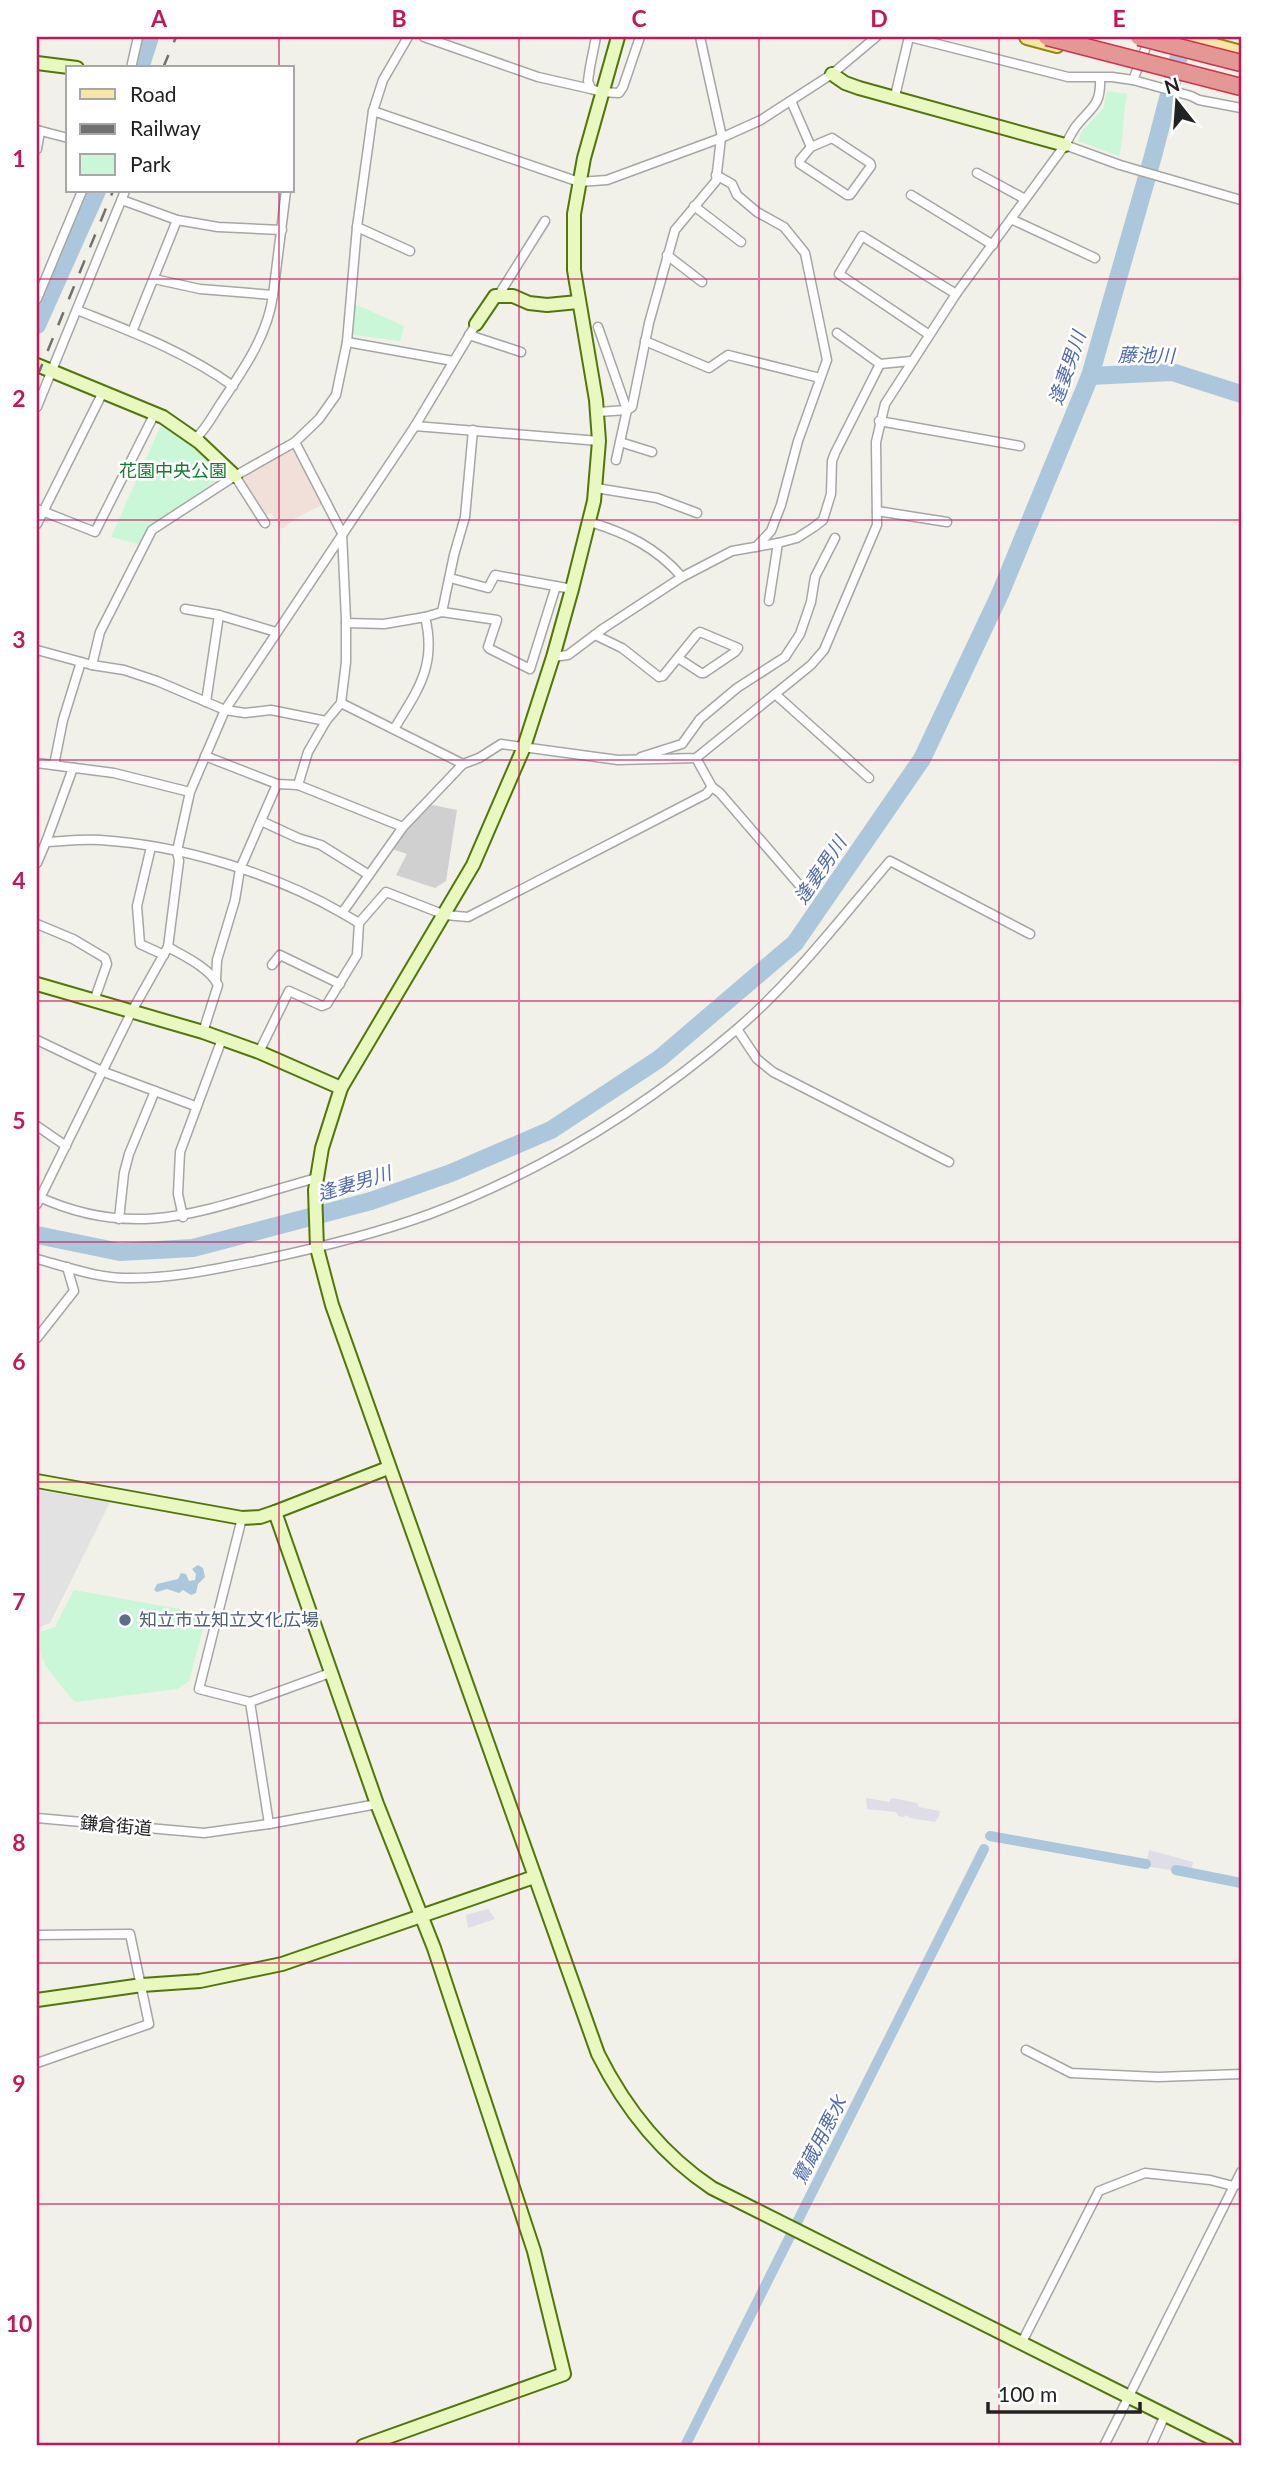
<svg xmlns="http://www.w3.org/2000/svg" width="1278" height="2483" font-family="Lato,'Noto Sans JP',sans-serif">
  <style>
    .commercial { fill: #f1dfda }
    .religious { fill: #d0d0d0 }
    .park { fill: #caf7d7 }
    .parking { fill: #e2e2e2 }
    .plaza { fill: #dfdde7 }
    .water { fill: #acc7dc }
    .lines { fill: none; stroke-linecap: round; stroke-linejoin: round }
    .canal { stroke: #acc7dc; stroke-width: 10 }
    .river { stroke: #acc7dc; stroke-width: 18 }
    .street-casing { stroke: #a6a6a6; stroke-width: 11 }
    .secondary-casing { stroke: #53760b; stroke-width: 16 }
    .primary-casing { stroke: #978708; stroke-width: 18 }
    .street { stroke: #fff; stroke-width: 8 }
    .secondary { stroke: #e9f7c1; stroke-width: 12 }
    .primary { stroke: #f7e6a8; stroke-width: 14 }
    .rail { stroke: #707070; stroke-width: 2.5; stroke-dasharray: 14 14; stroke-linecap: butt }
    .highway-bridge-casing { stroke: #d33247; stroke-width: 19; stroke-linecap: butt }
    .highway-bridge { stroke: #e39896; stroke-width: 16 }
    .grid { fill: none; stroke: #c2185b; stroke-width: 2; stroke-opacity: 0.55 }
    .service-dot { fill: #5c6f8a; stroke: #fff; stroke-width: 2.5 }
    .labels { text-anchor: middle; stroke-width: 5; stroke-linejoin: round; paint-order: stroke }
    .park-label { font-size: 18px; fill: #127d32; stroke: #fff }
    .service-label { font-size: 18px; fill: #4e5e75; stroke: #fff; text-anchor: start }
    .street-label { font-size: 18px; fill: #222; stroke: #fff }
    .water-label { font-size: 19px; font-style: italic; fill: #526cae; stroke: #fff }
    .neatline { fill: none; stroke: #c2185b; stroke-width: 2.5 }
    .grid-label { font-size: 23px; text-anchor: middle; font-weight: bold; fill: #c2185b }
  </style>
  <rect width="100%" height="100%" fill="#f1f0e9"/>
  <path class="commercial" d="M 293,447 L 322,505 L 296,518 L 282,529 L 271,513 L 263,517 L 239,478 Z"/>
  <path class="religious" d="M 423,803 L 457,810 L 446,881 L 435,888 L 396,875 L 407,854 L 389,848 L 403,821 Z"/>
  <g class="park">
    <path d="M 1107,91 L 1127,94 C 1123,115 1124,136 1119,156 L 1078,141 L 1082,131 L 1104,107 Z"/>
    <path d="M 350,302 L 404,326 L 400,341 L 349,334 Z"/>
    <path d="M 161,425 L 195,447 L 223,476 L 155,523 L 138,544 L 111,537 Z"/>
    <path d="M 74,1590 L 207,1614 L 189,1681 L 177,1689 L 75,1702 C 57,1680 37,1663 37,1633 L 55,1627 Z"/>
  </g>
  <path class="parking" d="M 37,1490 L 110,1502 L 50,1623 L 37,1628 Z"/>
  <g class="plaza">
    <path d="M 866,1798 L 889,1802 L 892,1798 L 917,1803 L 919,1807 L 940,1811 L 939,1816 L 935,1822 L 910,1818 L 906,1815 L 904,1817 L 898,1816 L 896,1812 L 867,1809 Z"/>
    <path d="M 1149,1850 L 1193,1862 L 1192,1868 L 1180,1867 L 1177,1864 L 1175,1871 L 1146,1866 Z"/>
    <path d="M 488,1909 L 495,1919 L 468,1928 L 466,1915 Z"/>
  </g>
  <path class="water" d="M 198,1565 L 203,1568 L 205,1577 L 198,1584 L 196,1593 L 191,1595 L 183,1590 L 179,1593 L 167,1589 L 157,1592 L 154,1590 L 157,1584 L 178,1579 L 181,1573 L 186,1574 L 189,1581 L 195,1580 L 196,1574 L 192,1569 Z"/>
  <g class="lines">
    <g class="canal">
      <path d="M 990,1836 L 1146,1864"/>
      <path d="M 1176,1870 L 1241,1883"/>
      <path d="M 685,2446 L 984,1849"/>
    </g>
    <g class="river">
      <path d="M 140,68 L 150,37"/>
      <path d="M 37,325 L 97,191"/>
      <path d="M 1090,376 L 1172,372 L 1241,394"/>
      <path d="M 37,1235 L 120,1252 L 193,1248 L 371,1201 L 451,1173 L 551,1130 L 659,1059 L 795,943 L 922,759 L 1000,594 L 1090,376 L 1153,156 L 1184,37"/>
    </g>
    <defs>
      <g id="street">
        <path d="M 424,37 L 538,77 L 591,89"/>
        <path d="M 596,37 L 590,67 L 588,81 L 591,89 L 601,92 L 619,93 L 623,87 L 640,37"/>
        <path d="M 700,37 L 722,137"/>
        <path d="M 910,37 L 1068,77 L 1112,77 L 1133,80 L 1191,96 L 1199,100 L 1241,108"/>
        <path d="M 131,68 L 138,37"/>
        <path d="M 1133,80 L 1150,37"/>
        <path d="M 895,96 L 909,37"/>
        <path d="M 791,101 L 811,147 L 800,160 L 800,164 L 847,195 L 850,195 L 871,166 L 870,163 L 832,138 L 811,147"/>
        <path d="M 373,111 L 579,182 L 607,180 L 721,138 L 761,120 L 832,74 L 876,37"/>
        <path d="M 37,130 L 68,138"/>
        <path d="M 1065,145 L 1120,165 L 1241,200"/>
        <path d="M 37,149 L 40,131"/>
        <path d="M 977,173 L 1025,199"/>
        <path d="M 716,175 L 732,184 L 737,195 L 757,212 L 784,227 L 805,253 L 827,360 L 798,441 L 781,505 L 771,531 L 756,547"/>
        <path d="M 911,195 L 993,245"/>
        <path d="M 122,200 L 177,220 L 132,332"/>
        <path d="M 694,206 L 741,242"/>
        <path d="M 1011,219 L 1095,258"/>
        <path d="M 177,220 L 218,227 L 282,230"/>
        <path d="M 357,227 L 410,251"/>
        <path d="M 667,255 L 702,282"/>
        <path d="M 154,279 L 200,289 L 273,295 C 268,335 243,370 221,403 C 213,415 206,429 195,439"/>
        <path d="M 273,295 L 286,191"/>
        <path d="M 498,296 L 545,221"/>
        <path d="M 37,299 L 82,191"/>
        <path d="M 77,310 C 132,332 184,351 233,386"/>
        <path d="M 837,333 L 880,364 L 911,361"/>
        <path d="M 928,334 L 839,274 L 862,236 L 956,294"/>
        <path d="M 469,335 L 521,352"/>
        <path d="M 645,341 L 709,368 L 728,355 L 820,378"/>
        <path d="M 347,342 L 453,361"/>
        <path d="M 37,407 L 125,191"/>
        <path d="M 598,412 L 627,410 L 598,327"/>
        <path d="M 879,421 L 1020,446"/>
        <path d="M 415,426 L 599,441"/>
        <path d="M 295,442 L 342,533 L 346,620 L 346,662 L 341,703 L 326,721 L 308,752 L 298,785"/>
        <path d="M 620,442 L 652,452"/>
        <path d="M 616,460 L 627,410 L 632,407 L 649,323 L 675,230 L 716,181 L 721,138"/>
        <path d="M 235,476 L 265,523"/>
        <path d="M 596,488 L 657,498 L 697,513"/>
        <path d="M 37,509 L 95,532 L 155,413"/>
        <path d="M 877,511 L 947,522"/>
        <path d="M 590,522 C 626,533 656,547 682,577"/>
        <path d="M 37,524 L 103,392"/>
        <path d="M 450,578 L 488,588 L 495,575 L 572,589"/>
        <path d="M 769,601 L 778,543"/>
        <path d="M 185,609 L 219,615 L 276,632"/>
        <path d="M 442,612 L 497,620 L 488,647 L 490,649 L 530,669 L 556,586"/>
        <path d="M 346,623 L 384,624 L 425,617"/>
        <path d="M 595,635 L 622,648 L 659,677 L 663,676 L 697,634 L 700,632 L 738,648 L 735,652 L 704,673 L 701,673 L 678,658"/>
        <path d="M 37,650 L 92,665 L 124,670 L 157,681 L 225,710 L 245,713 L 271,710 L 326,721"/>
        <path d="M 553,657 L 568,655 L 604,628 L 682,577 L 732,551 L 778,543 L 797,538 L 814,527 L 823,520 L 831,494 L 832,461 L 835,453 L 880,364"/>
        <path d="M 92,665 L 100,632 L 152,530 L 235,476 L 295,442 L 319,419 L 336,395 L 347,342 L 357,227 L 373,111 L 383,80 L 408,37"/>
        <path d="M 775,694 L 869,778"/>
        <path d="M 206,702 L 219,615"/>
        <path d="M 341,703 L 463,764"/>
        <path d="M 394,729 C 418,690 437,665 425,617 L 442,612 L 454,555 L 465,517 L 473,430"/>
        <path d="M 205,756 L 277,784 L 298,785 L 403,827"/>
        <path d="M 641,757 L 682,744 L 700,719 L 737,688 L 785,657 L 800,634 L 811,602 L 815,577 L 835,538"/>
        <path d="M 37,763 L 114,773 L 190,792"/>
        <path d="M 54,765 L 63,720 L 81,662"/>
        <path d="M 712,787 L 720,793 L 801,887"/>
        <path d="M 261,821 L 298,838 L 321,845 L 369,875"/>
        <path d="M 46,842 L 73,768"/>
        <path d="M 151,847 L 137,906 L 140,944 L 164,955"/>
        <path d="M 37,863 L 46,842 C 64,841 83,839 100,840 C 180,845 273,873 342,913 L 403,827 L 463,764 L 479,758 L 501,744 L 618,760 L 696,758 L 811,665 L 824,650 L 877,525 L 876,442 L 885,404 L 956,294 L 1065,145 C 1069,139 1072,131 1077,125 C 1092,107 1101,105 1100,79"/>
        <path d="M 342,913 L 359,923"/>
        <path d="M 37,924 L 73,939 L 105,958 L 107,964 L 94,1001"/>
        <path d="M 168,947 C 184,956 210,968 218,985 L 203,1032"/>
        <path d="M 272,965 L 280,955 L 340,984"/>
        <path d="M 216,980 L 217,960 L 235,900 L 240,869 L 277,784"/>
        <path d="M 737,1029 L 757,1059 L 773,1072 L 949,1162"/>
        <path d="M 37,1040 L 104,1072 L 195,1106"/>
        <path d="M 259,1052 L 289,991 L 322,1006 L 327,1004 L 357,955 L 359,923 L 386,892 L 445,915 L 468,917 L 706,794 L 712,787 L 696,758"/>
        <path d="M 37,1126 L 66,1146"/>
        <path d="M 37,1196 C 142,1245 214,1205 317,1178"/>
        <path d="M 37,1204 L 132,1011 L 168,947 L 179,861 L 177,851 L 190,792 L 225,710 L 415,426 L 476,324"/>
        <path d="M 183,1217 L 178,1194 L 180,1152 L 222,1039"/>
        <path d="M 119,1219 L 124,1173 L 129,1154 L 155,1091"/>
        <path d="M 37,1259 C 63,1266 98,1278 125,1278 C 171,1279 216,1269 261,1260 C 318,1248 375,1234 430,1214 C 543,1171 645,1108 737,1029 C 794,980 841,918 890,861 L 1030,934"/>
        <path d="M 37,1338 L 74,1291 L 67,1267"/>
        <path d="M 242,1518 L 199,1689 L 250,1702 L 330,1673"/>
        <path d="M 250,1702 L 269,1824"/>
        <path d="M 37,1818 L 204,1833 L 269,1824 L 377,1804"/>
        <path d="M 37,1935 L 130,1934 L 149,2024 L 37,2063"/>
        <path d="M 1026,2050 L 1071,2073 L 1158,2077 L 1241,2074"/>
        <path d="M 1021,2344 L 1099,2191 L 1145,2173 L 1210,2180 L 1233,2186 L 1241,2183"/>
        <path d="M 1104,2446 L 1241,2172"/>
        <path d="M 1151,2446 L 1165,2415"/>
      </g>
      <g id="secondary">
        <path d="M 618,37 L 584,158 L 574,214 L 574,270 L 596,400 L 599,441 L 594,501 L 572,589 L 553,657 L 524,747 L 473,865 L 341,1088 L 322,1148 L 315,1190 L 317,1248 L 332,1305 L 598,2054 C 625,2108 661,2154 712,2188 L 1227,2446"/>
        <path d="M 37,63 L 77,68"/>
        <path d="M 832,74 L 845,83 L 859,88 L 1065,145"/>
        <path d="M 476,324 L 495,296 L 513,296 L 529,303 L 547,305 L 578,302"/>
        <path d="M 37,365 L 163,417 L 199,442 L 235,476"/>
        <path d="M 37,984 L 203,1032 L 259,1052 L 341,1088"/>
        <path d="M 37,1481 L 242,1518 L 260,1517 L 275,1512 L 388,1468"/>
        <path d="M 275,1512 L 377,1804 L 434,1948 L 534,2251 L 564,2374 L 363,2446"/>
        <path d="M 37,2000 L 142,1985 L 200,1981 L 282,1964 L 534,1877"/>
      </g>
      <g id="primary">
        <path d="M 1027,37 L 1057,45"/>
        <path d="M 1181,37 L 1241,53"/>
      </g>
    </defs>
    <use href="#street" class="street-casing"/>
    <use href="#secondary" class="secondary-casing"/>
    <use href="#primary" class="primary-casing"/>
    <use href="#street" class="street"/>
    <use href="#secondary" class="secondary"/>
    <use href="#primary" class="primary"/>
    <g class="rail">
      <path d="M 163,68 L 176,37"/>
      <path d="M 37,377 L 113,191"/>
    </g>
    <defs>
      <g id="highway-bridge">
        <path d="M 1047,37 L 1241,87"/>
        <path d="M 1139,37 L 1241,63"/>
      </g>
    </defs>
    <use href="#highway-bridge" class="highway-bridge-casing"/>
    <use href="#highway-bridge" class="highway-bridge"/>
  </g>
  <path class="grid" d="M 279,37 L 279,68M 519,37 L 519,2446M 759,37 L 759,2446M 999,37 L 999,2446M 279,191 L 279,2446M 37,279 L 1241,279M 37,520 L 1241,520M 37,760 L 1241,760M 37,1001 L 1241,1001M 37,1242 L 1241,1242M 37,1482 L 1241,1482M 37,1723 L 1241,1723M 37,1963 L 1241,1963M 37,2204 L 1241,2204"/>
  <circle class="service-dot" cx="125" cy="1620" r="7"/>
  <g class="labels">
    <g class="park-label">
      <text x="173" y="477">花園中央公園</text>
    </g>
    <g class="service-label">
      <text x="139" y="1626">知立市立知立文化広場</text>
    </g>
    <g class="street-label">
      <text transform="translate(116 1826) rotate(5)" y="6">鎌倉街道</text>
    </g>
    <g class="water-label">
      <text transform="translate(1146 355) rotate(1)" y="7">藤池川</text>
      <text transform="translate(1067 368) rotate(-71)" y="7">逢妻男川</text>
      <text transform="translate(820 870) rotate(-56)" y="7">逢妻男川</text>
      <text transform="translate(354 1183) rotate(-17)" y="7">逢妻男川</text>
      <text transform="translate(819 2140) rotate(-63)" y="7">鷺蔵用悪水</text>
    </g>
  </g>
  <rect width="1278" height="2483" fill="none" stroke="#ffffff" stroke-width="77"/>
  <rect x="66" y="66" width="228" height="126" fill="#ffffff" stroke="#a7a7a7" stroke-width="2"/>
  <rect x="80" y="89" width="35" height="10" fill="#f7e6a8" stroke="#a7a7a7" stroke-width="2"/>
  <text x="130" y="102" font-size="21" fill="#222222">Road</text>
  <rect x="80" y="124" width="35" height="10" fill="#707070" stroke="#a7a7a7" stroke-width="2"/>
  <text x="130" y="136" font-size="21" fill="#222222">Railway</text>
  <rect x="80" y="154" width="35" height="21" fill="#caf7d7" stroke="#a7a7a7" stroke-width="2"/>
  <text x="130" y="172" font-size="21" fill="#222222">Park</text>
  <g transform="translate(1177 102) rotate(343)" stroke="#ffffff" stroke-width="5" paint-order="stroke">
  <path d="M0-5L12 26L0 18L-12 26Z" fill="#222222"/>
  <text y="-10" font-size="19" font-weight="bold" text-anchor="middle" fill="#222222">N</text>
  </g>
  <path d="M988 2402v10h152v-10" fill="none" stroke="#222222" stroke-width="3.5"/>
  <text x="998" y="2402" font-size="21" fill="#222222" stroke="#ffffff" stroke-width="5" paint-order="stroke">100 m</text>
  <rect x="38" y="38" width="1202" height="2406" class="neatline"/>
  <g class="grid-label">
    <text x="159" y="27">A</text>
    <text x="399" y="27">B</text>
    <text x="639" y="27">C</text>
    <text x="879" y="27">D</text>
    <text x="1119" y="27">E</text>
    <text x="19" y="167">1</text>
    <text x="19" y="407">2</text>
    <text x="19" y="648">3</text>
    <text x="19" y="889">4</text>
    <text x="19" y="1129">5</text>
    <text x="19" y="1370">6</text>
    <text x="19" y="1610">7</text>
    <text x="19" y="1851">8</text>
    <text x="19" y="2092">9</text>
    <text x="19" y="2332">10</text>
  </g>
</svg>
